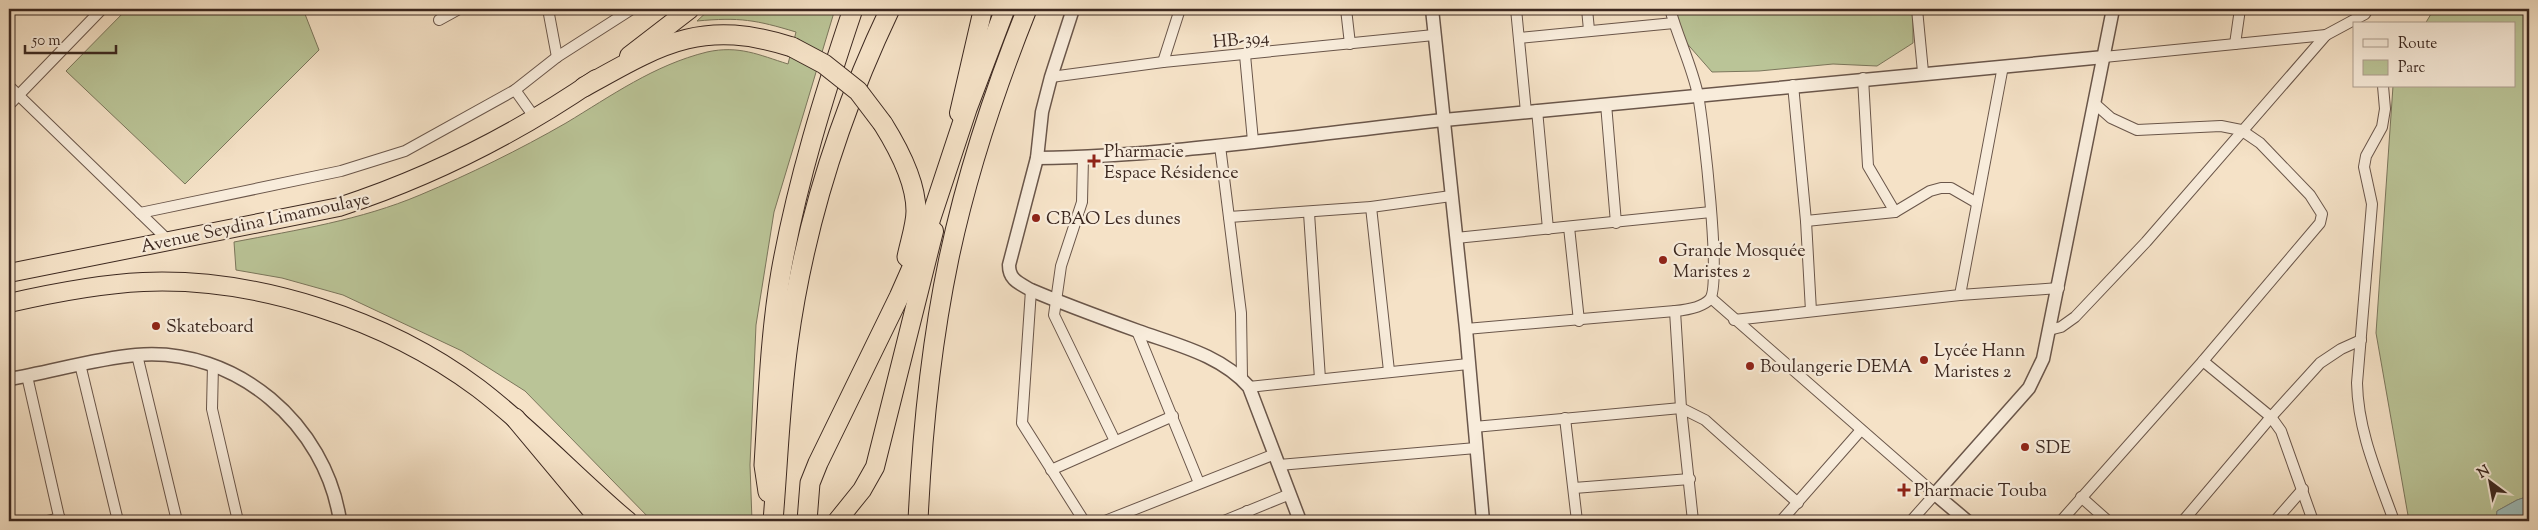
<svg xmlns="http://www.w3.org/2000/svg" width="2538" height="530" font-family="'Sorts Mill Goudy',serif">
  <style>
    .green { fill: #bac497; stroke: #7b765c }
    .water { fill: #9dbdbb; stroke: #76817d }
    .lines { fill: none; stroke-linecap: round; stroke-linejoin: round }
    .minor-casing { stroke: #6a564a; stroke-width: 12 }
    .tertiary-casing { stroke: #6a564a; stroke-width: 15 }
    .trunk-casing { stroke: #3c2820; stroke-width: 20 }
    .motorway-casing { stroke: #3c2820; stroke-width: 21 }
    .minor { stroke: #f8ecdb; stroke-width: 10 }
    .tertiary { stroke: #f8ecdb; stroke-width: 12 }
    .trunk { stroke: #f5e2c7; stroke-width: 18 }
    .motorway { stroke: #f5e2c7; stroke-width: 19 }
    .motorway-bridge-casing { stroke: #3c2820; stroke-width: 21; stroke-linecap: butt }
    .motorway-bridge { stroke: #f5e2c7; stroke-width: 19 }
    .poi-dot { fill: #8f2418; stroke: #f8ecdb; stroke-width: 2 }
    .labels { text-anchor: middle; stroke-width: 4.5; stroke-linejoin: round; paint-order: stroke }
    .street-label { font-size: 18px; fill: #3c2820; stroke: #f8ecdb }
    .poi-label { font-size: 18px; fill: #3c2820; stroke: #f8ecdb; text-anchor: start }
  </style>
  <rect width="100%" height="100%" fill="#f5e2c7"/>
  <filter id="stains"><feTurbulence type="fractalNoise" baseFrequency=".004" numOctaves="4"/><feColorMatrix values="0 0 0 0 .2 0 0 0 0 .09 0 0 0 0 .02 0 0 0 .5 -.17"/></filter>
  <radialGradient id="worn" r=".72"><stop offset=".6" stop-color="#630" stop-opacity="0"/><stop offset="1" stop-color="#630" stop-opacity=".3"/></radialGradient>
  <g class="green">
    <path d="M 127,9 L 303,9 L 319,50 L 185,184 L 66,71 Z"/>
    <path d="M 710,9 L 835,9 L 774,212 L 756,325 L 750,465 L 752,521 L 652,521 L 525,391 L 462,351 L 343,295 L 282,278 L 236,270 L 234,242 C 297,230 361,220 420,195 C 470,174 519,150 566,123 C 611,96 654,65 707,52 C 739,45 759,55 788,64 L 796,32 C 756,20 740,17 697,21 Z"/>
    <path d="M 1674,9 L 1913,9 L 1913,43 L 1877,66 L 1833,64 L 1759,71 L 1712,72 L 1683,39 Z"/>
    <path d="M 2434,9 L 2529,9 L 2529,496 L 2517,500 L 2497,511 L 2496,521 L 2409,521 L 2376,333 L 2393,86 L 2514,86 L 2514,24 L 2425,24 Z"/>
  </g>
  <path class="water" d="M 2529,496 L 2529,521 L 2496,521 L 2497,511 L 2517,500 Z"/>
  <g class="lines">
    <defs>
      <g id="minor">
        <path d="M 548,9 L 557,57"/>
        <path d="M 1346,9 L 1350,44"/>
        <path d="M 1516,9 L 1526,112"/>
        <path d="M 1587,9 L 1589,30"/>
        <path d="M 1917,9 L 1923,72"/>
        <path d="M 439,20 L 459,9"/>
        <path d="M 1519,38 L 1674,23"/>
        <path d="M 2235,44 L 2240,9"/>
        <path d="M 1245,55 L 1253,141"/>
        <path d="M 2104,57 L 2326,35 L 2365,14 L 2368,9"/>
        <path d="M 1163,62 L 1180,9"/>
        <path d="M 1051,77 L 1163,62 L 1434,35"/>
        <path d="M 1863,78 L 1868,166 L 1895,212"/>
        <path d="M 1793,85 L 1806,221 L 1811,311"/>
        <path d="M 9,86 L 169,241"/>
        <path d="M 2383,86 L 2385,109 L 2382,127 L 2366,156 L 2364,167 L 2372,204 L 2357,383 C 2358,432 2378,476 2394,521"/>
        <path d="M 515,90 L 535,118"/>
        <path d="M 1606,104 L 1616,223"/>
        <path d="M 9,105 L 102,9"/>
        <path d="M 1537,110 L 1548,229"/>
        <path d="M 1220,146 L 1241,313 L 1242,378"/>
        <path d="M 1083,157 L 1082,202 L 1061,266 L 1054,315 L 1115,441"/>
        <path d="M 1371,207 L 1389,371"/>
        <path d="M 140,213 L 341,171 L 405,151 L 515,90 L 557,57 L 632,9"/>
        <path d="M 1309,213 L 1320,379"/>
        <path d="M 1229,217 L 1371,207 L 1451,196"/>
        <path d="M 1806,221 L 1895,212 L 1930,191 L 1941,188 L 1951,188 L 1977,203"/>
        <path d="M 1569,227 L 1579,321"/>
        <path d="M 1456,238 L 1711,212"/>
        <path d="M 1031,290 L 1022,423 L 1084,521"/>
        <path d="M 1960,295 L 2003,66"/>
        <path d="M 1711,298 L 1935,494 L 1911,521"/>
        <path d="M 1675,311 L 1681,408 L 1693,521"/>
        <path d="M 1734,320 L 1960,295 L 2059,288"/>
        <path d="M 1466,329 L 1675,311 C 1686,310 1702,308 1710,299 C 1722,284 1703,122 1698,95 C 1692,66 1678,38 1670,9"/>
        <path d="M 2049,330 L 2061,327 L 2075,317 L 2146,242 L 2326,35"/>
        <path d="M 1137,331 L 1199,483"/>
        <path d="M 137,355 L 177,521"/>
        <path d="M 2203,361 L 2271,417 L 2281,431 L 2313,521"/>
        <path d="M 80,364 L 118,521"/>
        <path d="M 213,365 L 212,409 L 238,521"/>
        <path d="M 27,376 L 60,521"/>
        <path d="M 1249,387 L 1468,364"/>
        <path d="M 1565,418 L 1577,521"/>
        <path d="M 1474,427 L 1681,408 L 1705,420 L 1798,503"/>
        <path d="M 1279,465 L 1476,448"/>
        <path d="M 1051,470 L 1173,416"/>
        <path d="M 1574,488 L 1690,479"/>
        <path d="M 2081,497 L 2108,521"/>
        <path d="M 1247,511 L 1250,521"/>
        <path d="M 47,521 L 60,518"/>
        <path d="M 1105,521 L 1275,454"/>
        <path d="M 1224,521 L 1290,494"/>
        <path d="M 1781,521 L 1861,430"/>
        <path d="M 2061,521 L 2203,361 L 2320,223 L 2322,214 L 2310,195 L 2260,143 L 2241,130 L 2221,126 L 2137,130 L 2111,118 L 2094,103"/>
        <path d="M 2183,521 L 2271,417 L 2320,363 L 2341,349 L 2361,340"/>
        <path d="M 2275,521 L 2303,489"/>
      </g>
      <g id="tertiary">
        <path d="M 1073,9 L 1051,77 L 1042,112 L 1037,158 L 1009,265 C 1009,280 1019,283 1031,290 C 1066,305 1102,318 1138,331 C 1177,345 1221,355 1249,387 L 1300,521"/>
        <path d="M 1432,9 L 1466,329 L 1483,521"/>
        <path d="M 1037,158 C 1173,156 1309,134 1444,120 C 1664,97 1884,76 2104,57"/>
        <path d="M 9,379 C 51,372 93,359 136,355 C 236,346 326,425 340,521"/>
        <path d="M 1967,521 L 1935,494 L 2029,388 L 2043,359 L 2113,9"/>
      </g>
      <g id="trunk">
        <path d="M 629,56 L 690,9"/>
        <path d="M 959,113 L 983,9"/>
        <path d="M 9,273 L 339,207 C 431,177 516,134 596,79"/>
        <path d="M 9,303 C 53,293 98,284 143,282 C 257,277 387,320 478,388 C 532,429 577,478 628,521"/>
        <path d="M 837,521 L 862,490 L 875,467 L 934,231"/>
      </g>
      <g id="motorway">
        <path d="M 584,87 C 661,44 702,18 792,47"/>
        <path d="M 883,124 C 898,148 916,182 916,211 C 916,225 910,242 907,257"/>
        <path d="M 515,418 L 601,521"/>
        <path d="M 768,492 L 764,465 C 768,401 770,335 781,272 C 797,182 824,95 853,9"/>
        <path d="M 773,521 C 778,462 780,402 788,344 C 804,226 839,116 890,9"/>
        <path d="M 807,521 L 810,483 L 818,463 L 899,297 L 922,245 L 967,109 L 1005,9"/>
        <path d="M 918,521 C 922,434 931,344 949,258 C 967,173 995,89 1027,9"/>
      </g>
    </defs>
    <use href="#minor" class="minor-casing"/>
    <use href="#tertiary" class="tertiary-casing"/>
    <use href="#trunk" class="trunk-casing"/>
    <use href="#motorway" class="motorway-casing"/>
    <use href="#minor" class="minor"/>
    <use href="#tertiary" class="tertiary"/>
    <use href="#trunk" class="trunk"/>
    <use href="#motorway" class="motorway"/>
    <defs>
      <path id="motorway-bridge" d="M 792,47 L 824,64 L 858,91 L 883,124"/>
    </defs>
    <use href="#motorway-bridge" class="motorway-bridge-casing"/>
    <use href="#motorway-bridge" class="motorway-bridge"/>
  </g>
  <g class="poi-dot">
    <path d="M1091.5 153.5h5v5h5v5h-5v5h-5v-5h-5v-5h5z"/>
    <circle cx="1036" cy="218" r="5"/>
    <circle cx="1663" cy="260" r="5"/>
    <circle cx="156" cy="326" r="5"/>
    <circle cx="1924" cy="360" r="5"/>
    <circle cx="1750" cy="366" r="5"/>
    <circle cx="2025" cy="447" r="5"/>
    <path d="M1901.5 482.5h5v5h5v5h-5v5h-5v-5h-5v-5h5z"/>
  </g>
  <g class="labels">
    <g class="street-label">
      <text transform="translate(1241 39) rotate(-5)" y="6">HB-394</text>
      <text transform="translate(255 222) rotate(-12)" y="6">Avenue Seydina Limamoulaye</text>
    </g>
    <g class="poi-label">
      <text x="1104" y="157">Pharmacie<tspan x="1104" dy="21">Espace Résidence</tspan></text>
      <text x="1046" y="224">CBAO Les dunes</text>
      <text x="1673" y="256">Grande Mosquée<tspan x="1673" dy="21">Maristes 2</tspan></text>
      <text x="166" y="332">Skateboard</text>
      <text x="1934" y="356">Lycée Hann<tspan x="1934" dy="21">Maristes 2</tspan></text>
      <text x="1760" y="372">Boulangerie DEMA</text>
      <text x="2035" y="453">SDE</text>
      <text x="1914" y="496">Pharmacie Touba</text>
    </g>
  </g>
  <rect width="2538" height="530" fill="none" stroke="#f5e2c7" stroke-width="30"/>
  <rect x="10" y="10" width="2518" height="510" fill="none" stroke="#3c2820" stroke-width="2.5"/>
  <rect x="15" y="15" width="2508" height="500" fill="none" stroke="#3c2820"/>
  <rect x="2353" y="22" width="162" height="65" fill="#f8ecdb" stroke="#ad9e90"/>
  <rect x="2363" y="39" width="25" height="8" fill="#f8ecdb" stroke="#ad9e90"/>
  <text x="2398" y="48" font-size="15" fill="#3c2820">Route</text>
  <rect x="2363" y="60" width="25" height="15" fill="#bac497" stroke="#ad9e90"/>
  <text x="2398" y="72" font-size="15" fill="#3c2820">Parc</text>
  <g transform="translate(2490 482) rotate(328)" stroke="#f8ecdb" stroke-width="4" paint-order="stroke">
  <path d="M0-4L9 19L0 12L-9 19Z" fill="#3c2820"/>
  <text y="-8" font-size="14" font-weight="bold" text-anchor="middle" fill="#3c2820">N</text>
  </g>
  <path d="M25 45v8h91v-8" fill="none" stroke="#3c2820" stroke-width="2.5"/>
  <text x="32" y="45" font-size="15" fill="#3c2820" stroke="#f8ecdb" stroke-width="4" paint-order="stroke">50 m</text>
  <rect width="100%" height="100%" filter="url(#stains)"/>
  <rect width="100%" height="100%" fill="url(#worn)"/>
</svg>
